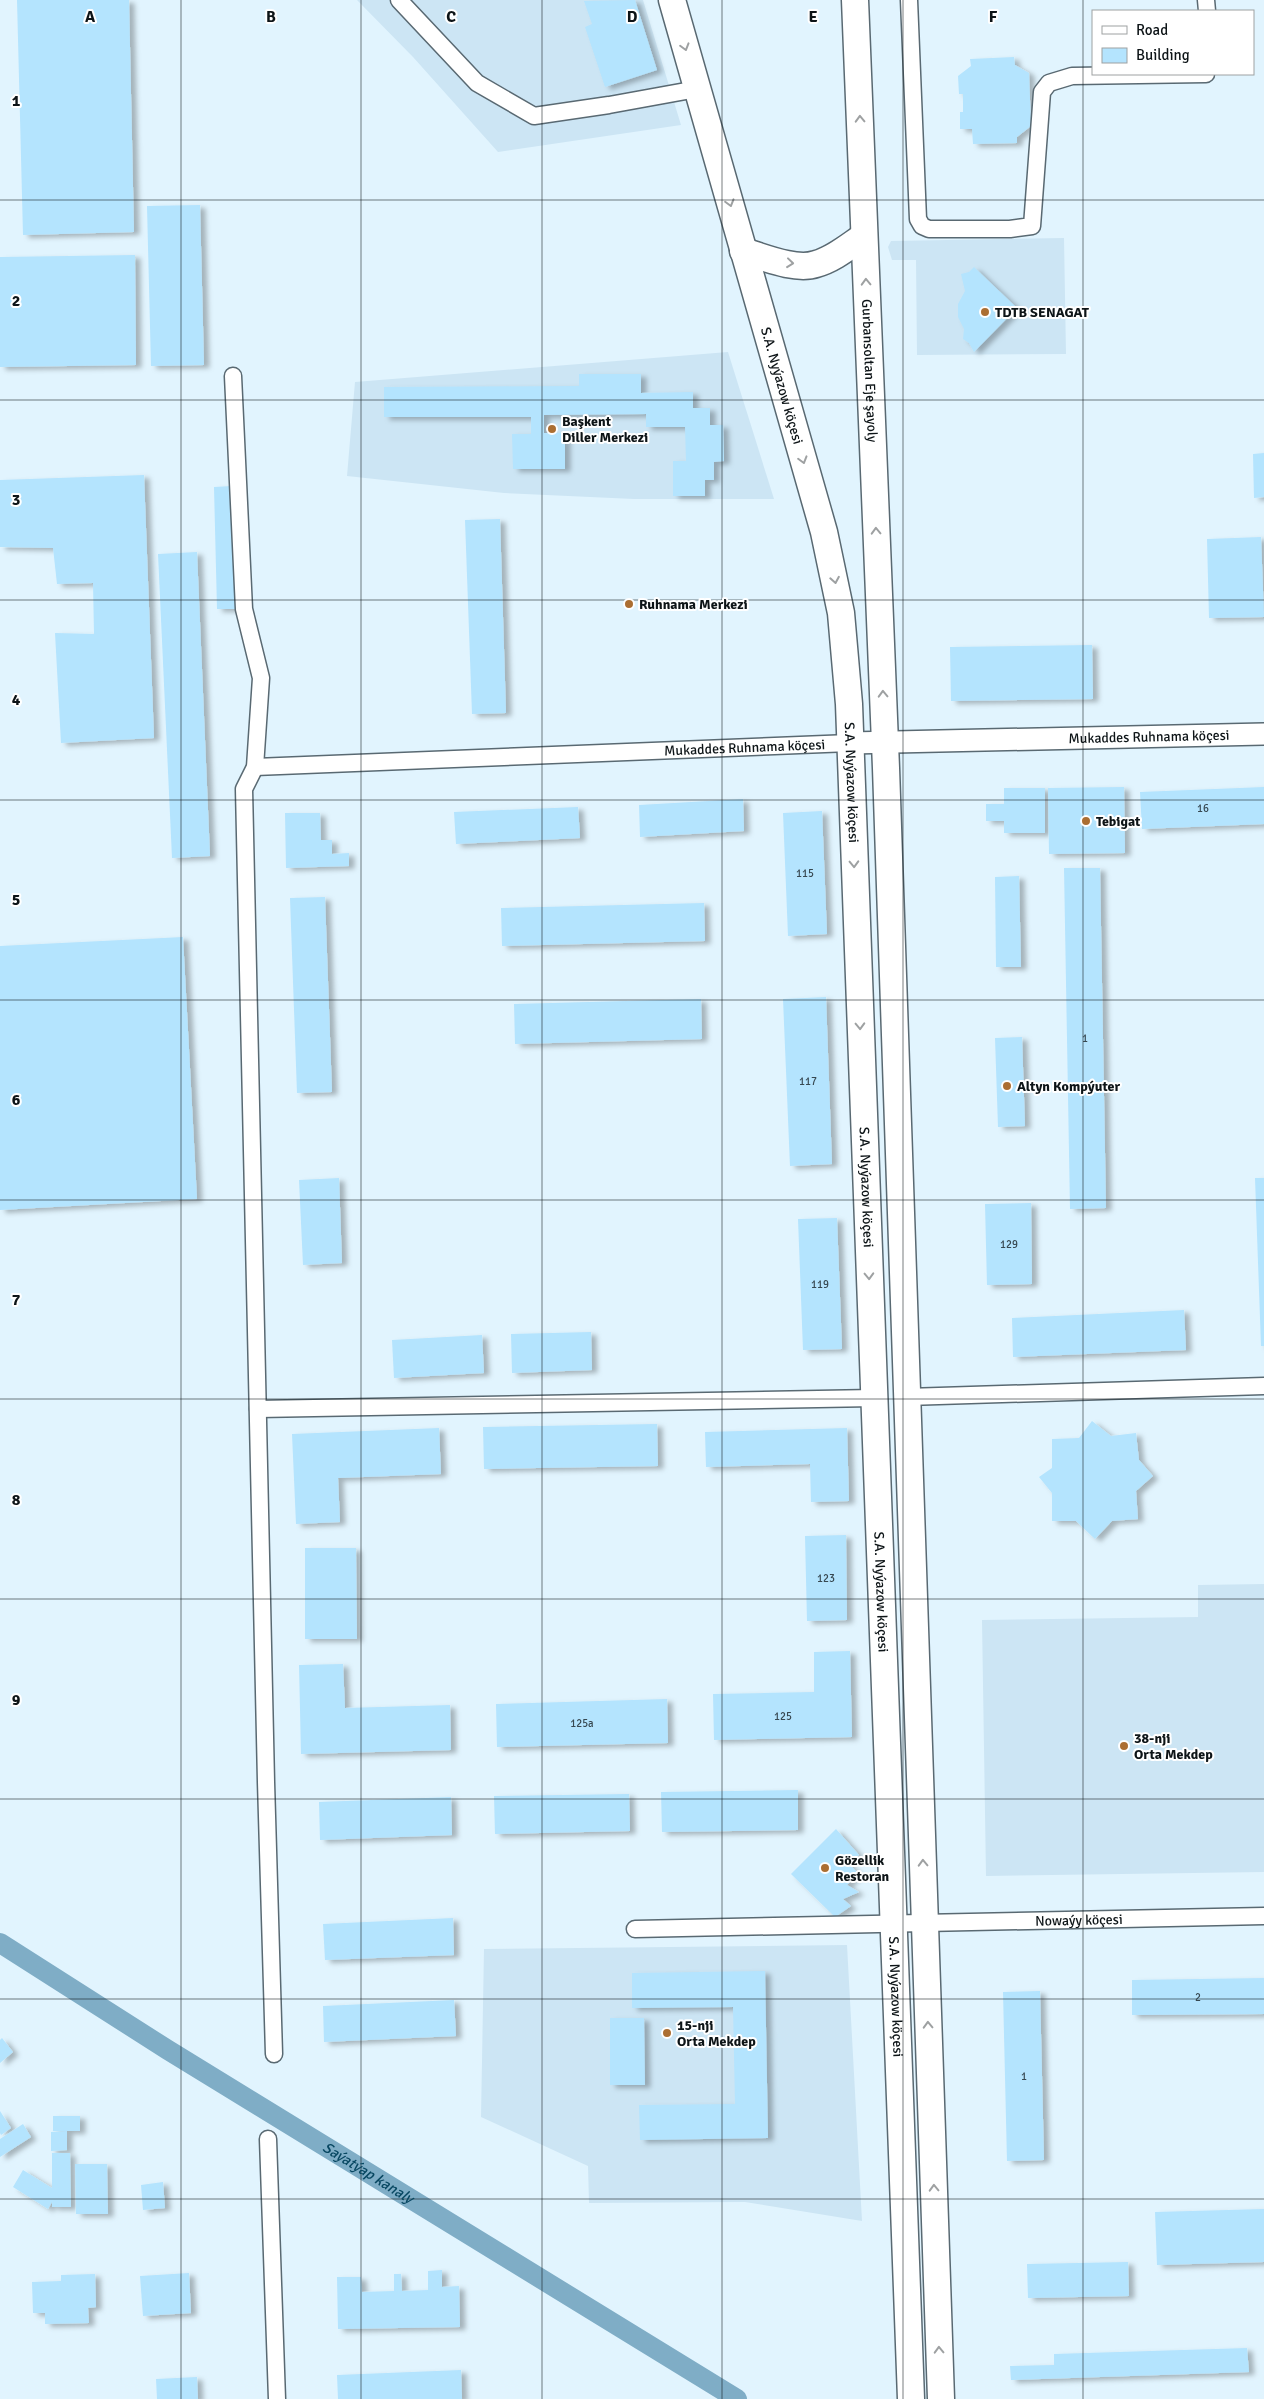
<svg xmlns="http://www.w3.org/2000/svg" width="1264" height="2399" font-family="Signika,sans-serif">
  <style>
    .built { fill: #cce5f4 }
    .lines { fill: none; stroke-linecap: round; stroke-linejoin: round }
    .canal { stroke: #7fadc6; stroke-width: 20 }
    .building { fill: #b4e4fe; filter: url(#shadow) }
    .minor-casing { stroke: #596972; stroke-width: 19 }
    .tertiary-casing { stroke: #596972; stroke-width: 24 }
    .primary-casing { stroke: #596972; stroke-width: 29 }
    .minor { stroke: #fff; stroke-width: 16 }
    .tertiary { stroke: #fff; stroke-width: 21 }
    .primary { stroke: #fff; stroke-width: 26 }
    .oneway { stroke: #9ea1a2 }
    .grid { fill: none; stroke: #0d1417; stroke-width: 1; stroke-opacity: 0.55 }
    .poi-dot { fill: #ab6e32; stroke: #fff; stroke-width: 2 }
    .labels { text-anchor: middle; stroke-width: 4; stroke-linejoin: round; paint-order: stroke }
    .number-label { font-size: 11px; fill: #374851 }
    .poi-label { font-size: 14px; font-weight: bold; fill: #0d1417; stroke: #fff; text-anchor: start }
    .street-label { font-size: 14px; fill: #0d1417; stroke: #fff }
    .water-label { font-size: 15px; font-style: italic; fill: #094862; stroke: #fff }
    .grid-label { font-size: 16px; text-anchor: middle; font-weight: bold; fill: #0d1417; stroke: #fff; stroke-width: 4; stroke-linejoin: round; paint-order: stroke }
  </style>
  <defs>
    <filter id="shadow"><feDropShadow dx="5.5" dy="3" stdDeviation="2.5" flood-color="#0004"/></filter>
  </defs>
  <rect width="100%" height="100%" fill="#e1f4fe"/>
  <g class="built">
    <path d="M 357,0 L 643,0 L 681,125 L 498,152 L 413,57 Z"/>
    <path d="M 1064,238 L 1066,354 L 917,355 L 916,260 L 892,260 L 888,247 L 891,241 Z"/>
    <path d="M 728,352 L 774,499 L 634,499 L 504,493 L 347,476 L 355,382 Z"/>
    <path d="M 1264,1584 L 1264,1872 L 986,1876 L 982,1620 L 1198,1617 L 1198,1585 Z"/>
    <path d="M 847,1945 L 862,2221 L 745,2202 L 589,2203 L 588,2166 L 481,2117 L 484,1949 Z"/>
  </g>
  <g class="lines">
    <path class="canal" id="s1" d="M 0,1943 L 168,2050 L 737,2399"/>
  </g>
  <g class="building">
    <path d="M 17,0 L 129,0 L 134,232 L 23,235 Z"/>
    <path d="M 635,0 L 657,70 L 605,87 L 585,27 L 592,24 L 584,1 Z"/>
    <path d="M 1014,57 L 1015,65 L 1029,73 L 1031,126 L 1017,137 L 1017,143 L 973,144 L 972,129 L 960,129 L 960,112 L 963,112 L 963,94 L 959,94 L 958,76 L 971,66 L 970,59 Z"/>
    <path d="M 200,205 L 204,365 L 151,366 L 147,206 Z"/>
    <path d="M 135,255 L 136,365 L 0,367 L 0,257 Z"/>
    <path d="M 974,267 L 1017,308 L 974,352 L 969,343 L 963,339 L 964,329 L 958,317 L 958,304 L 965,291 L 961,274 L 969,272 Z"/>
    <path d="M 579,374 L 641,374 L 641,393 L 693,392 L 693,408 L 710,408 L 710,425 L 723,425 L 724,461 L 714,462 L 714,480 L 705,480 L 705,496 L 673,496 L 673,461 L 686,461 L 685,427 L 646,427 L 646,414 L 544,415 L 544,433 L 565,433 L 565,469 L 513,469 L 512,434 L 531,434 L 531,417 L 384,417 L 384,387 L 579,386 Z"/>
    <path d="M 1264,453 L 1264,497 L 1254,498 L 1253,454 Z"/>
    <path d="M 144,475 L 154,738 L 61,743 L 55,633 L 94,634 L 93,583 L 57,584 L 53,548 L 0,547 L 0,480 Z"/>
    <path d="M 232,486 L 235,609 L 217,609 L 214,487 Z"/>
    <path d="M 500,519 L 506,713 L 472,714 L 465,520 Z"/>
    <path d="M 1261,537 L 1264,617 L 1209,618 L 1207,539 Z"/>
    <path d="M 197,552 L 210,856 L 172,858 L 158,554 Z"/>
    <path d="M 1092,645 L 1093,699 L 951,701 L 950,647 Z"/>
    <path d="M 1124,787 L 1125,853 L 1049,854 L 1048,788 Z"/>
    <path d="M 1264,787 L 1264,824 L 1142,829 L 1140,792 Z"/>
    <path d="M 1004,788 L 1045,788 L 1045,833 L 1004,833 L 1004,821 L 986,821 L 986,804 L 1004,804 Z"/>
    <path d="M 743,799 L 744,831 L 640,837 L 639,805 Z"/>
    <path d="M 578,807 L 580,838 L 456,844 L 454,812 Z"/>
    <path d="M 822,811 L 827,934 L 788,936 L 783,813 Z"/>
    <path d="M 285,813 L 320,813 L 321,840 L 332,840 L 332,854 L 349,853 L 349,866 L 286,868 Z"/>
    <path d="M 1064,868 L 1100,868 L 1106,1208 L 1070,1209 Z"/>
    <path d="M 1019,876 L 1021,967 L 996,967 L 995,877 Z"/>
    <path d="M 325,897 L 332,1092 L 297,1093 L 290,898 Z"/>
    <path d="M 704,903 L 705,941 L 502,946 L 501,908 Z"/>
    <path d="M 183,937 L 197,1199 L 0,1210 L 0,946 Z"/>
    <path d="M 826,997 L 832,1164 L 790,1166 L 783,999 Z"/>
    <path d="M 701,999 L 702,1039 L 515,1044 L 514,1004 Z"/>
    <path d="M 1022,1037 L 1025,1126 L 998,1127 L 995,1038 Z"/>
    <path d="M 339,1178 L 342,1263 L 303,1265 L 299,1180 Z"/>
    <path d="M 1255,1178 L 1264,1178 L 1264,1346 L 1261,1346 Z"/>
    <path d="M 1031,1203 L 1032,1284 L 987,1285 L 985,1204 Z"/>
    <path d="M 837,1218 L 842,1349 L 803,1350 L 798,1219 Z"/>
    <path d="M 1184,1310 L 1186,1350 L 1013,1357 L 1012,1318 Z"/>
    <path d="M 591,1332 L 592,1370 L 512,1373 L 511,1334 Z"/>
    <path d="M 482,1335 L 484,1373 L 394,1378 L 392,1340 Z"/>
    <path d="M 1092,1421 L 1111,1436 L 1136,1433 L 1139,1460 L 1153,1476 L 1136,1491 L 1138,1519 L 1112,1521 L 1095,1539 L 1076,1521 L 1052,1521 L 1052,1493 L 1039,1477 L 1052,1468 L 1052,1439 L 1079,1438 Z"/>
    <path d="M 657,1424 L 658,1466 L 484,1469 L 483,1427 Z"/>
    <path d="M 439,1428 L 441,1474 L 338,1478 L 340,1522 L 296,1524 L 292,1434 Z"/>
    <path d="M 847,1428 L 849,1501 L 811,1502 L 810,1464 L 706,1467 L 705,1432 Z"/>
    <path d="M 846,1535 L 847,1620 L 807,1621 L 805,1536 Z"/>
    <path d="M 305,1548 L 356,1548 L 357,1639 L 305,1639 Z"/>
    <path d="M 850,1651 L 852,1737 L 714,1740 L 713,1694 L 814,1692 L 814,1652 Z"/>
    <path d="M 343,1664 L 345,1708 L 450,1705 L 451,1750 L 301,1754 L 299,1665 Z"/>
    <path d="M 667,1699 L 668,1743 L 497,1747 L 496,1704 Z"/>
    <path d="M 798,1790 L 798,1830 L 662,1832 L 661,1792 Z"/>
    <path d="M 629,1794 L 630,1831 L 495,1834 L 494,1796 Z"/>
    <path d="M 451,1797 L 452,1835 L 320,1840 L 319,1802 Z"/>
    <path d="M 836,1829 L 859,1855 L 847,1862 L 858,1873 L 847,1885 L 859,1892 L 843,1899 L 851,1906 L 835,1917 L 791,1874 Z"/>
    <path d="M 453,1918 L 454,1955 L 325,1960 L 323,1924 Z"/>
    <path d="M 765,1971 L 768,2138 L 640,2140 L 639,2105 L 735,2104 L 733,2007 L 632,2008 L 632,1973 Z"/>
    <path d="M 1264,1978 L 1264,2014 L 1132,2015 L 1132,1980 Z"/>
    <path d="M 1040,1991 L 1044,2160 L 1007,2161 L 1003,1992 Z"/>
    <path d="M 454,2000 L 456,2036 L 324,2042 L 323,2006 Z"/>
    <path d="M 610,2018 L 644,2018 L 645,2085 L 610,2085 Z"/>
    <path d="M 2,2038 L 13,2052 L 0,2063 L 0,2040 Z"/>
    <path d="M 0,2111 L 11,2128 L 1,2135 L 0,2133 Z"/>
    <rect x="53" y="2116" width="27" height="15"/>
    <path d="M 23,2124 L 31,2137 L 0,2157 L 0,2139 Z"/>
    <path d="M 67,2131 L 67,2150 L 51,2151 L 51,2132 Z"/>
    <path d="M 52,2153 L 70,2153 L 71,2207 L 52,2207 L 52,2202 L 48,2209 L 13,2187 L 23,2170 L 52,2188 Z"/>
    <path d="M 75,2164 L 107,2164 L 108,2214 L 76,2214 Z"/>
    <path d="M 163,2182 L 165,2208 L 143,2210 L 141,2185 Z"/>
    <path d="M 1264,2209 L 1264,2262 L 1157,2265 L 1155,2212 Z"/>
    <path d="M 1128,2262 L 1129,2296 L 1028,2298 L 1027,2264 Z"/>
    <path d="M 442,2270 L 442,2287 L 459,2286 L 460,2327 L 338,2329 L 337,2277 L 361,2277 L 362,2292 L 394,2291 L 394,2274 L 401,2274 L 402,2291 L 428,2290 L 428,2271 Z"/>
    <path d="M 189,2273 L 191,2313 L 143,2316 L 140,2276 Z"/>
    <path d="M 95,2274 L 96,2307 L 88,2308 L 89,2323 L 45,2324 L 45,2313 L 33,2313 L 32,2282 L 61,2281 L 61,2275 Z"/>
    <path d="M 1247,2348 L 1249,2372 L 1011,2380 L 1010,2366 L 1054,2365 L 1054,2354 Z"/>
    <path d="M 461,2370 L 462,2399 L 338,2399 L 337,2375 Z"/>
    <path d="M 197,2377 L 198,2399 L 157,2399 L 156,2379 Z"/>
  </g>
  <g class="lines">
    <defs>
      <g id="minor">
        <path d="M 399,0 L 477,83 L 534,116 L 609,105 L 697,89"/>
        <path d="M 909,0 L 918,219 L 922,226 L 929,229 L 1010,229 L 1032,226 L 1042,92 L 1049,83 L 1072,76 L 1206,74"/>
        <path d="M 1206,0 L 1207,11"/>
        <path d="M 233,376 L 244,609 L 261,678 L 255,767 L 244,789 L 266,1782 L 274,2054"/>
        <path id="s2" d="M 255,767 L 850,743"/>
        <path d="M 907,1397 L 1264,1386"/>
        <path d="M 258,1409 L 874,1398"/>
        <path id="s3" d="M 635,1929 L 1264,1916"/>
        <path d="M 268,2139 L 277,2399"/>
      </g>
      <g id="tertiary">
        <path id="s4" d="M 850,743 L 1264,734"/>
      </g>
      <g id="primary">
        <path id="s5" d="M 672,0 L 824,532 L 841,613 L 849,704 L 911,2399"/>
        <path id="s6" d="M 855,0 L 886,768 L 941,2399"/>
        <path d="M 743,251 C 763,257 796,271 816,264 C 834,259 849,246 864,236"/>
      </g>
    </defs>
    <use href="#minor" class="minor-casing"/>
    <use href="#tertiary" class="tertiary-casing"/>
    <use href="#primary" class="primary-casing"/>
    <use href="#minor" class="minor"/>
    <use href="#tertiary" class="tertiary"/>
    <use href="#primary" class="primary"/>
  </g>
  <defs><path id="oneway-chevron" d="M-2-3.5L2.5 0L-2 3.5" fill="none" stroke-width="1.6" stroke-linecap="round" stroke-linejoin="round" transform="scale(1.25)"/></defs>
  <g class="oneway">
    <use href="#oneway-chevron" transform="translate(685 47) rotate(74)"/>
    <use href="#oneway-chevron" transform="translate(860 119) rotate(-92)"/>
    <use href="#oneway-chevron" transform="translate(730 203) rotate(74)"/>
    <use href="#oneway-chevron" transform="translate(790 263) rotate(6)"/>
    <use href="#oneway-chevron" transform="translate(866 282) rotate(-92)"/>
    <use href="#oneway-chevron" transform="translate(803 460) rotate(74)"/>
    <use href="#oneway-chevron" transform="translate(876 531) rotate(-92)"/>
    <use href="#oneway-chevron" transform="translate(835 580) rotate(80)"/>
    <use href="#oneway-chevron" transform="translate(883 694) rotate(-92)"/>
    <use href="#oneway-chevron" transform="translate(854 864) rotate(88)"/>
    <use href="#oneway-chevron" transform="translate(860 1026) rotate(88)"/>
    <use href="#oneway-chevron" transform="translate(869 1276) rotate(88)"/>
    <use href="#oneway-chevron" transform="translate(923 1863) rotate(-92)"/>
    <use href="#oneway-chevron" transform="translate(928 2025) rotate(-92)"/>
    <use href="#oneway-chevron" transform="translate(934 2188) rotate(-92)"/>
    <use href="#oneway-chevron" transform="translate(939 2350) rotate(-92)"/>
  </g>
  <path class="grid" d="M 181,0 L 181,2399M 361,0 L 361,2399M 542,0 L 542,2399M 722,0 L 722,2399M 903,0 L 903,2399M 1083,0 L 1083,2399M 0,200 L 1264,200M 0,400 L 1264,400M 0,600 L 1264,600M 0,800 L 1264,800M 0,1000 L 1264,1000M 0,1200 L 1264,1200M 0,1399 L 1264,1399M 0,1599 L 1264,1599M 0,1799 L 1264,1799M 0,1999 L 1264,1999M 0,2199 L 1264,2199"/>
  <g class="poi-dot">
    <circle cx="985" cy="312" r="5"/>
    <circle cx="552" cy="429" r="5"/>
    <circle cx="629" cy="604" r="5"/>
    <circle cx="1086" cy="821" r="5"/>
    <circle cx="1007" cy="1086" r="5"/>
    <circle cx="1124" cy="1746" r="5"/>
    <circle cx="825" cy="1868" r="5"/>
    <circle cx="667" cy="2033" r="5"/>
  </g>
  <g class="labels">
    <g class="number-label">
      <text x="1203" y="812">16</text>
      <text x="805" y="877">115</text>
      <text x="1085" y="1042">1</text>
      <text x="808" y="1085">117</text>
      <text x="1009" y="1248">129</text>
      <text x="820" y="1288">119</text>
      <text x="826" y="1582">123</text>
      <text x="783" y="1720">125</text>
      <text x="582" y="1727">125a</text>
      <text x="1198" y="2001">2</text>
      <text x="1024" y="2080">1</text>
    </g>
    <g class="poi-label">
      <text x="995" y="317">TDTB SENAGAT</text>
      <text x="562" y="426">Başkent<tspan x="562" dy="16">Diller Merkezi</tspan></text>
      <text x="639" y="609">Ruhnama Merkezi</text>
      <text x="1096" y="826">Tebigat</text>
      <text x="1017" y="1091">Altyn Kompýuter</text>
      <text x="1134" y="1743">38-nji<tspan x="1134" dy="16">Orta Mekdep</tspan></text>
      <text x="835" y="1865">Gözellik<tspan x="835" dy="16">Restoran</tspan></text>
      <text x="677" y="2030">15-nji<tspan x="677" dy="16">Orta Mekdep</tspan></text>
    </g>
    <g class="street-label">
      <text dy="5" stroke="none"><textPath href="#s6" startOffset="371">Gurbansoltan Eje şayoly</textPath></text>
      <text dy="5" stroke="none"><textPath href="#s5" startOffset="401">S.A. Nyýazow köçesi</textPath></text>
      <text dy="5" stroke="none"><textPath href="#s4" startOffset="299">Mukaddes Ruhnama köçesi</textPath></text>
      <text dy="5" stroke="none"><textPath href="#s2" startOffset="490">Mukaddes Ruhnama köçesi</textPath></text>
      <text dy="5" stroke="none"><textPath href="#s5" startOffset="806">S.A. Nyýazow köçesi</textPath></text>
      <text dy="5" stroke="none"><textPath href="#s5" startOffset="1211">S.A. Nyýazow köçesi</textPath></text>
      <text dy="5" stroke="none"><textPath href="#s5" startOffset="1616">S.A. Nyýazow köçesi</textPath></text>
      <text dy="5" stroke="none"><textPath href="#s3" startOffset="444">Nowaýy köçesi</textPath></text>
      <text dy="5" stroke="none"><textPath href="#s5" startOffset="2021">S.A. Nyýazow köçesi</textPath></text>
    </g>
    <g class="water-label">
      <text dy="5" stroke="none"><textPath href="#s1" startOffset="434">Saýatýap kanaly</textPath></text>
    </g>
  </g>
  <g class="grid-label">
    <text x="90" y="22">A</text>
    <text x="271" y="22">B</text>
    <text x="451" y="22">C</text>
    <text x="632" y="22">D</text>
    <text x="813" y="22">E</text>
    <text x="993" y="22">F</text>
    <text x="16" y="106">1</text>
    <text x="16" y="306">2</text>
    <text x="16" y="505">3</text>
    <text x="16" y="705">4</text>
    <text x="16" y="905">5</text>
    <text x="16" y="1105">6</text>
    <text x="16" y="1305">7</text>
    <text x="16" y="1505">8</text>
    <text x="16" y="1705">9</text>
  </g>
  <rect x="1092" y="10" width="162" height="65" fill="#ffffff" stroke="#9ea1a2"/>
  <rect x="1102" y="26" width="25" height="8" fill="#ffffff" stroke="#9ea1a2"/>
  <text x="1136" y="35" font-size="15" fill="#0d1417">Road</text>
  <rect x="1102" y="48" width="25" height="15" fill="#b4e4fe" stroke="#9ea1a2"/>
  <text x="1136" y="60" font-size="15" fill="#0d1417">Building</text>
</svg>
